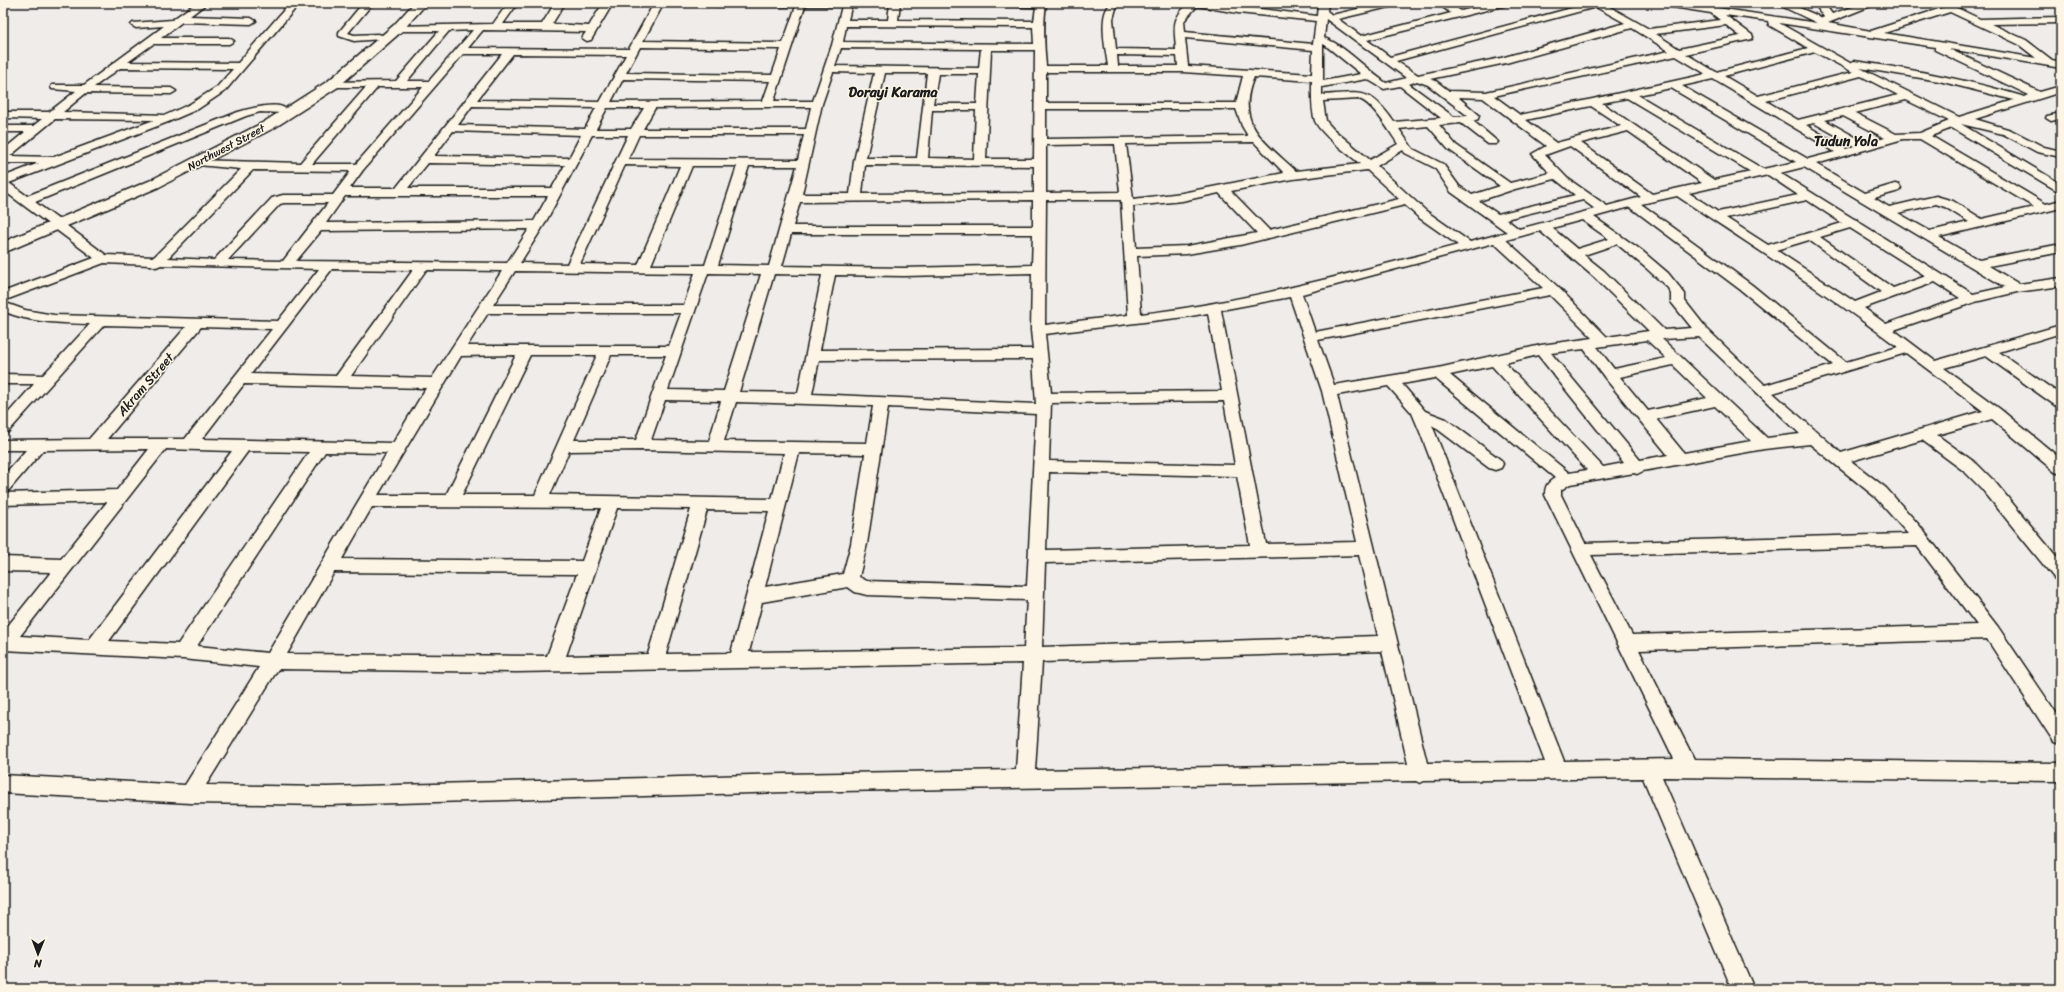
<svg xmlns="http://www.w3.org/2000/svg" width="2064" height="992" font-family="Sriracha,sans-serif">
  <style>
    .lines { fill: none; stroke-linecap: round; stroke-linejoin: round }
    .minor-casing { stroke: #1c1c1c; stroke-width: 3 }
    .major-casing { stroke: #1c1c1c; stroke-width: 3 }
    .minor { fill: #fcf5e5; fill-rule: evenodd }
    .major { fill: #fcf5e5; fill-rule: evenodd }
    .labels { text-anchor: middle; stroke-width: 3; stroke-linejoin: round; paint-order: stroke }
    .far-street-label { font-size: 11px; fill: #1c1c1c; stroke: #fcf5e5 }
    .street-label { font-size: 13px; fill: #1c1c1c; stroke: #fcf5e5 }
    .far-district-label { font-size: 14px; font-weight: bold; fill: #1c1c1c; stroke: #fcf5e5 }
  </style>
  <rect width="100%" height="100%" fill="#efece9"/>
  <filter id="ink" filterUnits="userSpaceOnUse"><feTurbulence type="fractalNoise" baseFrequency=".025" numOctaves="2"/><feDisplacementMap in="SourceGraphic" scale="8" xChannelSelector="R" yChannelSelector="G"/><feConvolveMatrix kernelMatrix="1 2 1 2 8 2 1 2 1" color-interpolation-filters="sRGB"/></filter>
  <g filter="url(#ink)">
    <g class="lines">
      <defs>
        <g id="minor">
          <path d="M 196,3 L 207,3 L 190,16 L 251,18 L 256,21 L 251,24 L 182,22 L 161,38 L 229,38 L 234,41 L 229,44 L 153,44 L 128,62 L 238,63 L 290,3 L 300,3 L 225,91 L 198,109 L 168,122 L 9,183 L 27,196 L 238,112 C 249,109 279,100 287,110 L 282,113 L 260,112 L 246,116 L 35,202 L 106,255 L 154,257 L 241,169 L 198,165 L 194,164 L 192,162 L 194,160 L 300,163 L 366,87 L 333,87 L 328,84 L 329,82 L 396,81 L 439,31 L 398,31 L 393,28 L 395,26 L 493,24 L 508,3 L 518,3 L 503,24 L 542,24 L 555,3 L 565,3 L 552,24 L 589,26 L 603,3 L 613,3 L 591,40 L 587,41 L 582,38 L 586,32 L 483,30 L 468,48 L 629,49 L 654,3 L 664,3 L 643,41 L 783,43 L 796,6 L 716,6 L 711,3 L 852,3 L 848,20 L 888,20 L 890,3 L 900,3 L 898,20 L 1034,21 L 1036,7 L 1005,6 L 1000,3 L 1046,3 C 1043,25 1044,45 1046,66 L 1108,66 C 1106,51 1097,12 1112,3 L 1123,3 L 1116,8 L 1113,19 L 1116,49 L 1176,50 C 1175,26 1170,21 1189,3 L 1212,3 L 1317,16 L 1318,3 L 1328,3 L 1327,11 L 1332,15 L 1383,3 L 1400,3 L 1398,5 L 1338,19 L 1361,36 L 1451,13 L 1437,3 L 1448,3 L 1461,11 L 1493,3 L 1509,3 L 1507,5 L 1367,40 L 1390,57 L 1590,3 L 1603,3 L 1649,29 L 1720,20 L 1711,13 L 1666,6 L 1661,3 L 1685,3 L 1817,23 L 1775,3 L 1788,3 L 1823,18 L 1824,17 L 1814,3 L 1824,3 L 1832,14 L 1864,3 L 1878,3 L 1828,23 L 1871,31 L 1948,6 L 1955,7 L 1980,19 L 2061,17 L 2061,23 L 1991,24 L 2026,40 L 2052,60 L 2061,62 L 2061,68 L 1949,49 L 2040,92 L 2061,86 L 2061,92 L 1975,119 L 2011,130 L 2044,147 L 2061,151 L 2061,157 L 2037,152 L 2003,134 L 1961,124 L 2061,184 L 2061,193 L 1952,128 L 1931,136 L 2046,204 L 2061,200 L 2061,208 L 1939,237 L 1979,260 L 2061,244 L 2061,252 L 1989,266 L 2019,284 L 2061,278 L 2061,286 L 2017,292 L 1975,302 L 1894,330 L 1935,361 L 2061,325 L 2061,333 L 1999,352 L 2061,395 L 2061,407 L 2056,406 L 1986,356 L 1944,368 L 2000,409 L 2061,459 L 2061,474 L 2055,472 L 1992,419 L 1937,435 L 1977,464 L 1994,481 L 2061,562 L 2061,581 L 2055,579 L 1982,489 L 1965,472 L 1922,440 L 1851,461 L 1886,488 L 1919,525 L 1998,627 L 2061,720 L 2061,744 L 2054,742 L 1987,639 L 1639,650 L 1694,759 L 2061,763 L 2061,781 L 1662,777 L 1754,989 L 1732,989 L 1643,778 L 1424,781 L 1420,783 L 1416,781 L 785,792 L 327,805 L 190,803 L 3,793 L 3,775 L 185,785 L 259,667 L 183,659 L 3,650 L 3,632 L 51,572 L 3,571 L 3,557 L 61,559 L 107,502 L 3,505 L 3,493 L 117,490 L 149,449 L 43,450 L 9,490 L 3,492 L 3,476 L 26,450 L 3,450 L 3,440 L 89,439 L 186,327 L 104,325 L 8,432 L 3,433 L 3,419 L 34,384 L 3,384 L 3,374 L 43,375 L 90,324 C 60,323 31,323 3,311 L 3,302 L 25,310 L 54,315 L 278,321 L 319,269 L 161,265 L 156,267 L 151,265 L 104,263 L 3,301 L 3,292 L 94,258 L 3,190 L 3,177 L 39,163 L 3,163 L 3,150 L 25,132 L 3,132 L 3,126 L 33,126 L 42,119 L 6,118 L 3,118 L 3,112 L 49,112 L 76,91 L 52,89 L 51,87 L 52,85 L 84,85 L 164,26 L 136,28 L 131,25 L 133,23 L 172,20 ZM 805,6 L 842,6 L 832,45 L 813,101 L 774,101 ZM 1197,6 L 1238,13 L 1316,21 L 1313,44 L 1185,32 L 1184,21 ZM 1596,7 L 1625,23 L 1501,58 L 1418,75 L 1396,61 ZM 1950,12 L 2018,44 L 2036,58 L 1884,33 ZM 1725,15 L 1768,21 L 1769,25 L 1808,48 L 1716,72 L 1686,54 L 1752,39 L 1753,37 L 1752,35 ZM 1326,19 L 1405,77 L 1407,78 L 1386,83 C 1368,71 1343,44 1324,38 ZM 1779,23 L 1935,47 L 1935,50 L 2029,95 L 2025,97 C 1969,80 1912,69 1854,61 L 1850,63 ZM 1726,25 L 1740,36 L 1679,49 L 1656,34 ZM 846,26 L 1033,27 L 1034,44 L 843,42 ZM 1632,28 L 1669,51 L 1486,92 L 1449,91 L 1436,81 L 1430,79 L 1506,63 ZM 473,30 L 429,81 L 407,81 L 449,31 ZM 1185,38 L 1313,50 L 1312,74 L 1188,66 ZM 1323,44 L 1325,45 L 1361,74 L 1323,81 ZM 640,47 L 781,49 L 772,75 L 626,73 ZM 841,48 L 981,49 L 979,68 L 835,66 ZM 991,50 L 1035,50 L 1034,159 L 986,159 ZM 1815,52 L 1853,72 L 1758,96 L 1724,76 ZM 463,54 L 502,54 L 396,188 L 350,188 L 363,170 ZM 513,54 L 626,55 L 600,102 L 477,100 ZM 1117,55 L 1177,56 L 1178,66 L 1118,66 ZM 1676,56 L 1706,74 L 1520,115 L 1494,96 ZM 120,68 L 233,69 L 217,87 L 190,104 L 166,115 L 63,112 L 86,93 L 171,94 L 176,91 L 171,88 L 94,87 ZM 1860,68 L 1939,81 L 2014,100 L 1959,117 ZM 833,72 L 874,73 L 854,161 L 850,194 L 802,194 L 822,104 ZM 1046,72 L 1183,72 L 1243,76 L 1236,103 L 1046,103 ZM 885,73 L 927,73 L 917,158 L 866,158 ZM 938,74 L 979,74 L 977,104 L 933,104 ZM 1861,76 L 1898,95 L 1798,120 L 1766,101 ZM 1254,77 L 1312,81 C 1312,93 1311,109 1315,121 C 1321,135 1348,153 1360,164 L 1296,171 C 1265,142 1234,124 1254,77 ZM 623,79 L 770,81 L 763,101 L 611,102 ZM 1367,79 L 1384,89 L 1400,86 L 1441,118 L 1394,122 C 1369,87 1363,93 1322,95 L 1322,87 ZM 1713,79 L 1835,152 L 1808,159 L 1682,86 ZM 1417,81 L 1428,85 L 1468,116 L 1454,117 L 1409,84 ZM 378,87 L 423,87 L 356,164 L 312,164 ZM 1671,88 L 1796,162 L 1763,169 L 1638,95 ZM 1458,97 L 1483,98 L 1546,146 L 1532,154 L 1550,173 L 1510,183 L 1456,145 L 1439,125 L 1461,123 L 1488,144 L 1496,144 L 1498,142 L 1473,121 L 1478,119 L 1479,115 ZM 1627,98 L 1751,172 L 1714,180 L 1602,103 ZM 1359,99 C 1373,103 1390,132 1398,144 L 1370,160 L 1333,129 L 1326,121 L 1323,101 ZM 1906,100 L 1949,121 L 1920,133 L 1896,134 L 1855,113 ZM 472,106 L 596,108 L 585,129 L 458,125 ZM 1591,106 L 1621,126 L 1556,143 L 1526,120 ZM 764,107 L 811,107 L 806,129 L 643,129 L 655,108 ZM 607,108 L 644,108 L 631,129 L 596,129 ZM 1046,109 L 1236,109 L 1242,126 L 1248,136 L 1046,139 ZM 932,110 L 976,110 L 974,159 L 928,158 ZM 1843,116 L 1885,138 L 1866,143 L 1825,120 ZM 55,119 L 154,120 L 54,157 L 10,156 ZM 1814,123 L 1855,146 L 1846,149 L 1806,125 ZM 1428,126 L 1448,149 L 1500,186 L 1472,195 L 1459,186 L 1443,164 L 1413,149 L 1399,129 ZM 453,131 L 581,135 L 569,158 L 434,156 ZM 1628,131 L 1702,183 L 1652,194 L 1581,143 ZM 592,135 L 628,135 L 567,264 L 520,263 L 544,225 ZM 639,135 L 804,135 L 798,160 L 628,159 ZM 1903,139 L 1920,139 L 2034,207 L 1982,219 L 1953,201 L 1936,196 L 1889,207 L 1874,198 L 1899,191 L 1901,188 L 1899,185 L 1895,184 L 1865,193 L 1816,164 ZM 1254,142 L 1284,173 L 1182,193 L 1133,199 L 1126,144 ZM 1115,144 L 1120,192 L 1046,193 L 1046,145 ZM 1570,146 L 1641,197 L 1607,206 L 1567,178 L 1545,155 ZM 1403,150 L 1405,153 L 1435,168 L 1451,192 L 1507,232 L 1470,242 L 1426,211 L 1377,166 ZM 428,163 L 565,165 L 552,188 L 408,188 ZM 625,165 L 680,166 L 638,265 L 580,264 ZM 865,165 L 1034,166 L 1034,193 L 862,194 ZM 692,166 L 737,166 L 705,265 L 651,265 ZM 749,166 L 797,166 L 769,266 L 718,265 ZM 1804,167 L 2005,287 L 1973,294 L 1860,223 L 1858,220 L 1854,219 L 1780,173 ZM 253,170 L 351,171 L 333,195 L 283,195 L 272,198 L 214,260 L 168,258 ZM 1367,170 L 1399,199 L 1269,230 L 1231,191 L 1293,179 ZM 1768,175 L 1798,195 L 1718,212 L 1689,193 ZM 1555,179 L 1575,195 L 1498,214 L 1479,201 L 1515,189 ZM 1219,193 L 1257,233 L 1187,246 L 1136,248 L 1133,206 L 1182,201 ZM 345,196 L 548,196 L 534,221 L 326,223 ZM 1677,196 C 1751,245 1828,294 1898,347 L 1846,362 L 1752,285 L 1641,204 ZM 1033,200 L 1033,226 L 793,226 L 800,202 ZM 1046,200 L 1121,200 L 1128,315 L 1045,325 ZM 1583,200 L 1595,209 L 1519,229 L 1506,219 ZM 1807,200 L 1842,223 L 1768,245 L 1726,218 ZM 284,203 L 328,203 L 283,261 L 228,260 L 280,204 ZM 1936,204 L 1945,207 L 1969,222 L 1930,231 L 1898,213 ZM 1405,205 L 1418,217 L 1458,245 C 1353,273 1249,301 1141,314 L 1137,256 L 1187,254 L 1240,245 ZM 1630,207 L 1742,291 L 1833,365 L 1765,385 L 1707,329 L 1685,301 L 1685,294 L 1668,273 L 1641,250 L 1594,217 ZM 1582,220 L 1609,239 L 1577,249 L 1552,228 ZM 1850,228 L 1926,276 L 1893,288 L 1820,237 ZM 529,229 L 507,263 L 296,261 L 321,231 ZM 1540,231 L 1594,277 L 1649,331 L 1607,337 L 1558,287 L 1506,240 ZM 791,234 L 1033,234 L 1032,265 L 904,268 L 782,266 ZM 1809,240 L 1881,292 L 1855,302 L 1776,250 ZM 1494,243 L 1543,288 L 1315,332 L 1302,294 ZM 1617,244 L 1646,268 L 1668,288 L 1671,294 L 1671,302 L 1692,328 L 1664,330 L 1604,271 L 1584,255 ZM 332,269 L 413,270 L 336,376 L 251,374 ZM 426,270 L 502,271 L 432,378 L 351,376 ZM 515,271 L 695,273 L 684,305 L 493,305 ZM 708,273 L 761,274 L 724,391 L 668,390 ZM 1032,273 L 1031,330 L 1033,349 L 820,350 L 835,275 L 904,276 ZM 774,274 L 822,275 L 798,393 L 739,392 ZM 1935,282 L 1960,298 L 1886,324 L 1864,308 ZM 1550,295 L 1593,338 L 1541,345 L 1438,368 L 1334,385 L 1318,340 ZM 1290,297 L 1322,391 L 1357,542 L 1266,544 L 1221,310 ZM 488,313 L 681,313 L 669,346 L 467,346 ZM 1208,313 L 1222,391 L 1051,393 L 1045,334 L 1185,317 ZM 201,327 L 272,329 L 185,439 L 107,439 ZM 1699,337 L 1800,434 L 1767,438 L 1662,339 ZM 1647,340 L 1666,358 L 1614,369 L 1597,347 ZM 1584,349 L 1605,378 L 1668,455 L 1640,460 L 1551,353 ZM 1906,353 L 1983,411 L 1841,453 L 1773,393 ZM 516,355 L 446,495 L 378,495 L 461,356 ZM 530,355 L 597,355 L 535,495 L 462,495 ZM 611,355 L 666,355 L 636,440 L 574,440 ZM 1538,355 L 1624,463 L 1603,467 L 1505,363 ZM 1033,359 L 1036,404 L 812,394 L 819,360 ZM 1673,365 L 1707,398 L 1648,411 L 1620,377 ZM 1492,366 L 1587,470 L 1569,473 L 1450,375 ZM 1435,378 L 1555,478 C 1547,483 1545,486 1545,495 L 1674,759 L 1564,761 L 1432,425 L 1489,468 L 1495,470 L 1501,468 L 1503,464 L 1501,460 L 1446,419 L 1425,411 L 1402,384 ZM 244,384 L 426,388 L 393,443 L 202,439 ZM 1388,386 L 1412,413 L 1420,432 L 1545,762 L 1427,763 L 1337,395 ZM 665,400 L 721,401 L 709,441 L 651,440 ZM 1224,401 L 1235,465 L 1049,461 L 1051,403 ZM 736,402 L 873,406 L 867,443 L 724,441 ZM 1715,406 L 1751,441 L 1684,453 L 1656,419 ZM 888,407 L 1036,414 L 1027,586 L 867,581 L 859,577 L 867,544 ZM 1810,444 L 1874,496 L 1908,534 L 1585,543 L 1561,495 L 1561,490 L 1570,484 L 1634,473 L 1637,474 L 1643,471 L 1764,449 ZM 166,449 L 232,451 L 89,640 L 20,636 ZM 642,450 L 784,453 L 772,499 L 550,495 L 569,451 ZM 248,451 L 309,452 L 178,644 L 109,641 ZM 325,452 L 387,453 L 268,653 L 197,646 ZM 799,453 L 865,454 L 851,544 L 843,574 L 765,587 ZM 1049,472 L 1237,476 L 1250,545 L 1046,550 ZM 372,507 L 601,508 L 582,561 L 342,559 ZM 617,508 L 691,509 L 648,654 L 566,656 ZM 707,510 L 769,511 L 731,653 L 666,654 ZM 1917,546 L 1977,625 L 1632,635 L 1591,555 ZM 1359,555 L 1378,636 L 1042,647 L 1045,563 ZM 334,572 L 577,574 L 547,656 L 287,654 ZM 848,587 L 855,592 L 867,595 L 1027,600 L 1024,648 L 749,652 L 762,602 ZM 1382,651 L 1408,764 L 1035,770 L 1042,662 ZM 1023,663 L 1016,770 L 785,774 L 327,787 L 206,785 L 278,669 L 516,672 Z"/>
          <path d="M 363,3 L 373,3 L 348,33 L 354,35 L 378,34 L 382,35 L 383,37 L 382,39 L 354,41 L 339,36 L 339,32 Z"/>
          <path d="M 2061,113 L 2061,119 L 2051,121 L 2046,118 L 2047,116 Z"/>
        </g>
        <path id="major" d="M 414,3 L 427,3 L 402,31 L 338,87 L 274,128 L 159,187 L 3,253 L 3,242 L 149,181 L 264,122 L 328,81 L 394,25 Z"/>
      </defs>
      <use href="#minor" class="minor-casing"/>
      <use href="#major" class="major-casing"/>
      <use href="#minor" class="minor"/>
      <use href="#major" class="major"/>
    </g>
  </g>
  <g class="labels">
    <g class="far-street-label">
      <text transform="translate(226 147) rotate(-28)" y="4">Northwest Street</text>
    </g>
    <g class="street-label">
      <text transform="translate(145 384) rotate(-49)" y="5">Akram Street</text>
    </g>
    <g class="far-district-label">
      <text x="893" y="97">Dorayi Karama</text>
      <text x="1846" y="146">Tudun Yola</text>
    </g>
  </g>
  <rect width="2064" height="992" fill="none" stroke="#fcf5e5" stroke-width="16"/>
  <rect x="8" y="8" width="2048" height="976" fill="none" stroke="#1c1c1c" stroke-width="1.5" filter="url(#ink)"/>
  <g transform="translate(38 954) rotate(181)" stroke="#fcf5e5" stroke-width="3" paint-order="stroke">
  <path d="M0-3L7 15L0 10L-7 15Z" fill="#1c1c1c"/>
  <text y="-6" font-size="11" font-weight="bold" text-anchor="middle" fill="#1c1c1c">N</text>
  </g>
</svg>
